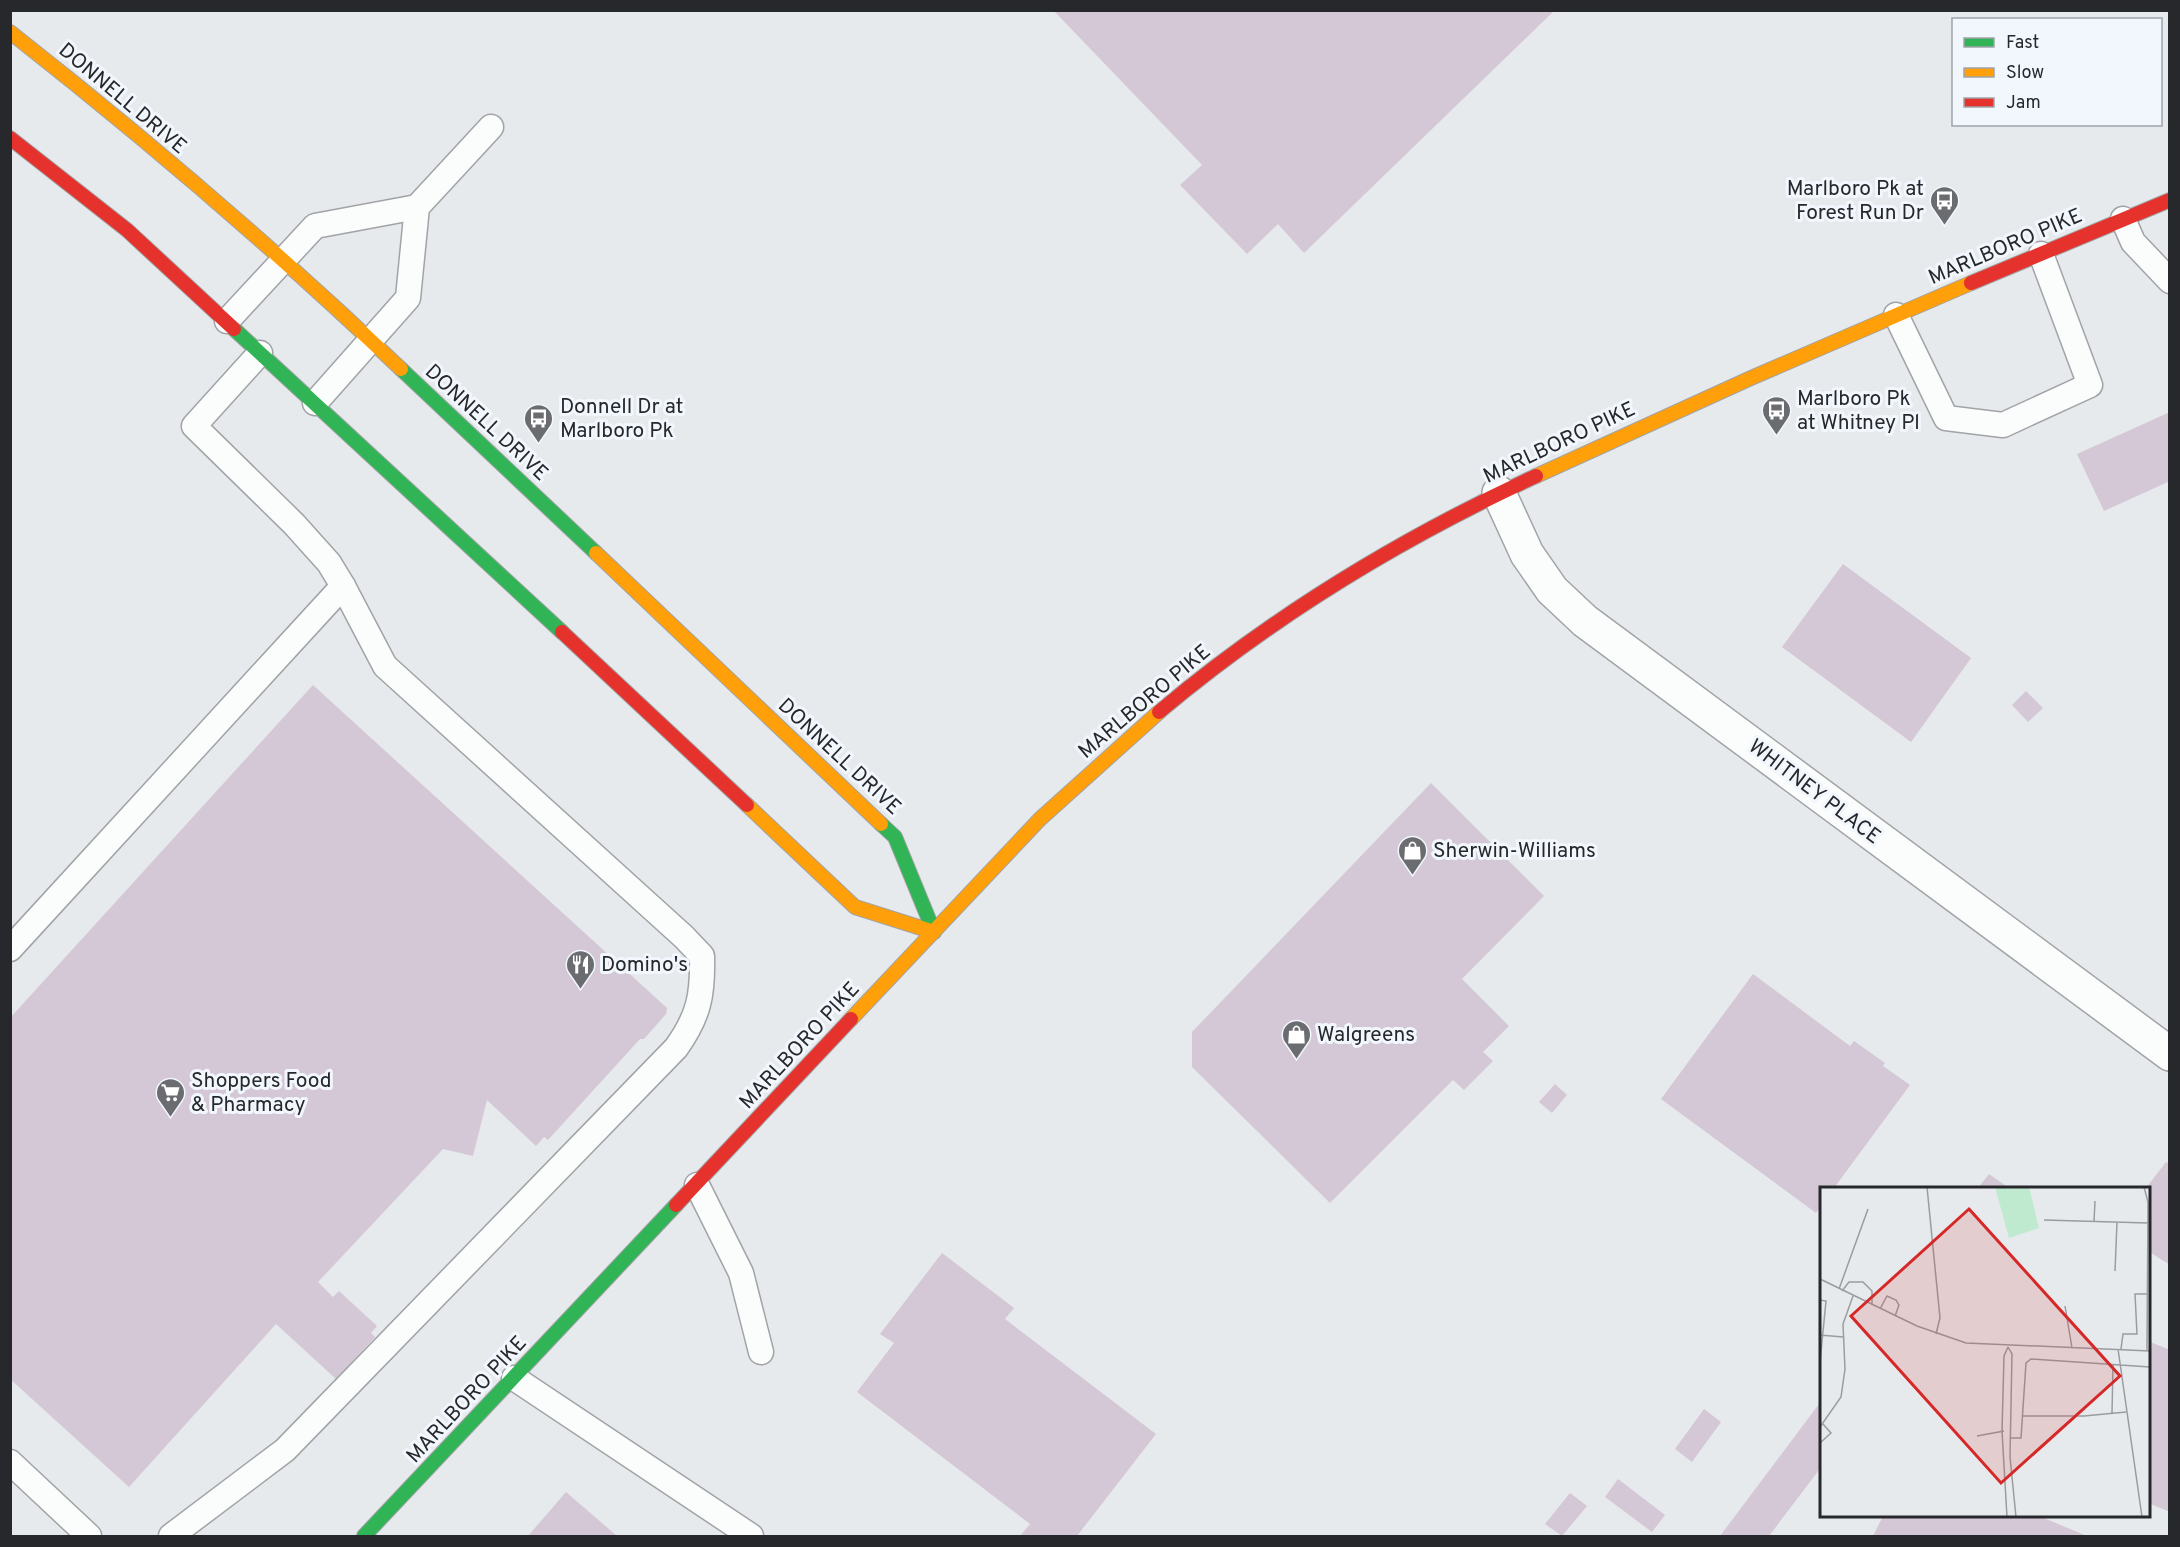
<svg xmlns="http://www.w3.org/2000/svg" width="2180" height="1547" font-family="Overpass,sans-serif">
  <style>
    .building { fill: #d4c7d6 }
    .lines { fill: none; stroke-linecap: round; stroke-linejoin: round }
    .lane-casing { stroke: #a1a3a6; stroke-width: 27 }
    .street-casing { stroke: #a1a3a6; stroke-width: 36 }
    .fast-casing { stroke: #a1a3a6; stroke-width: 16 }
    .slow-casing { stroke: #a1a3a6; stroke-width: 16 }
    .jam-casing { stroke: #a1a3a6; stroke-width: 16 }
    .lane { stroke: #fbfcfc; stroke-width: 24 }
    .street { stroke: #fbfcfc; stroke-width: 33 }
    .fast { stroke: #30b455; stroke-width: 14 }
    .slow { stroke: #ff9f0a; stroke-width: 14 }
    .jam { stroke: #e5322d; stroke-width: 14 }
    .labels { text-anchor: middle; stroke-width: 6; stroke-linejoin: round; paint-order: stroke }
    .street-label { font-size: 21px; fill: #26282b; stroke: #f2f7fe }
    .poi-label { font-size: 21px; fill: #26282b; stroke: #f2f7fe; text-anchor: start }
    .inset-road { fill: none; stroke: #9a9c9f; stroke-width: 1.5 }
    .view { fill: #d62828; fill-opacity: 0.15; stroke: #d62828; stroke-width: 3 }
    .inset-edge { fill: none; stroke: #26282b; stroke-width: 3 }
  </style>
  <rect width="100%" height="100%" fill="#e7eaed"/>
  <g class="building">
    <path d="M 1053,10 L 1555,10 L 1304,253 L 1278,224 L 1247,254 L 1180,185 L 1202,165 Z"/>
    <path d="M 2170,412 L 2170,481 L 2104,511 L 2077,454 Z"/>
    <path d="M 1843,564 L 1971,658 L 1911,742 L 1782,647 Z"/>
    <path d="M 313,685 L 667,1008 L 666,1014 L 644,1039 L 640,1039 L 548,1140 L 544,1137 L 536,1146 L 487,1100 L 473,1156 L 443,1149 L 318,1282 L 333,1297 L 339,1291 L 377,1326 L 371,1333 L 375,1337 L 336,1379 L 276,1324 L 129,1487 L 10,1379 L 10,1018 Z"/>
    <path d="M 2026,691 L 2043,708 L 2028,722 L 2012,705 Z"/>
    <path d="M 1431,783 L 1544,896 L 1462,979 L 1509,1026 L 1483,1052 L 1493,1061 L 1464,1090 L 1453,1080 L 1330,1203 L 1192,1067 L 1192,1032 Z"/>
    <path d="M 1753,974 L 1850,1046 L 1854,1041 L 1885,1063 L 1883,1066 L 1910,1085 L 1834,1188 L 1822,1188 L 1822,1205 L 1816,1213 L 1661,1099 Z"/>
    <path d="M 1555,1084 L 1567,1095 L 1552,1113 L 1539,1102 Z"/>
    <path d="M 2166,1162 L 2170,1164 L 2170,1265 L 2148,1251 L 2148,1188 L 2146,1188 Z"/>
    <path d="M 1989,1174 L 2009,1188 L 1978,1188 Z"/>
    <path d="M 942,1253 L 1014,1308 L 1005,1319 L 1156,1434 L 1077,1536 L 1020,1536 L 1030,1524 L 857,1392 L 894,1343 L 880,1334 Z"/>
    <path d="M 2148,1341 L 2170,1350 L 2170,1512 L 2148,1503 Z"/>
    <path d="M 1822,1400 L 1822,1466 L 1769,1536 L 1720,1536 Z"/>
    <path d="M 1704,1409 L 1721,1422 L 1692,1462 L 1675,1449 Z"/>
    <path d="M 1618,1479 L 1665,1515 L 1652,1532 L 1605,1497 Z"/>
    <path d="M 566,1492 L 617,1536 L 528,1536 Z"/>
    <path d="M 1570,1493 L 1587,1506 L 1562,1536 L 1545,1524 Z"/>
    <path d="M 1883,1516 L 2039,1516 L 2087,1536 L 1873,1536 Z"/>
  </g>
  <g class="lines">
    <defs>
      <g id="lane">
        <path d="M 2123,219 L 2133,242 L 2170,281"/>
        <path d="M 1896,315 L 1946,418 L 2003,425 L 2090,385 L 2041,254"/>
        <path d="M 227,321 L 315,226 L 417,207"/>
        <path d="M 315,403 L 408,298 L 417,207 L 491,127"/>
        <path d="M 10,949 L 343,586"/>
        <path d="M 697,1185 L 741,1273 L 761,1352"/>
        <path d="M 514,1378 L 751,1536"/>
        <path d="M 10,1462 L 89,1536"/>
        <path d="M 171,1536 L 285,1450 L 676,1048 C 699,1016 703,995 702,956 L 684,937 L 385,666 L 343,586 L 329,563 L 294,524 L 194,426 L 260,353"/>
      </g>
      <path id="street" d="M 1499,493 L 1527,554 L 1552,590 L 1585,621 L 2170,1054"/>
      <g id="fast">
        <path d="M 234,329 L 562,632"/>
        <path d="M 401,369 L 596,553"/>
        <path d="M 881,824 L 895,837 L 934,932"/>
        <path d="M 364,1536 L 676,1205"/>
      </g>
      <g id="slow">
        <path d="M 10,32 C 145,138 276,250 401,369"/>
        <path d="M 1536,476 L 1751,378 L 1971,283"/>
        <path d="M 596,553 L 881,824"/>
        <path d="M 747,805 L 855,907 L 934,932"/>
        <path d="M 851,1019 L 1040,819 L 1159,712"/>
      </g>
      <g id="jam">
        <path d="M 10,138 L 127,230 L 234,329"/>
        <path d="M 1971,283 L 2170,200"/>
        <path d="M 562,632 L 747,805"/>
        <path d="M 1159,712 C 1273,616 1400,539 1536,476"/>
        <path d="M 676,1205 L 851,1019"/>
      </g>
    </defs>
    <use href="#lane" class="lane-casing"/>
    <use href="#street" class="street-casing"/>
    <use href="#fast" class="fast-casing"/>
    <use href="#slow" class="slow-casing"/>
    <use href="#jam" class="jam-casing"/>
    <use href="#lane" class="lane"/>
    <use href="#street" class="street"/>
    <use href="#fast" class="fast"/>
    <use href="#slow" class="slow"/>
    <use href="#jam" class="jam"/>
  </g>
  <defs>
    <symbol id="bus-pin" viewBox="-11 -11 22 30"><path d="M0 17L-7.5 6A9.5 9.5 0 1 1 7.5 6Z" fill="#6a6c6f" stroke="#f2f7fe"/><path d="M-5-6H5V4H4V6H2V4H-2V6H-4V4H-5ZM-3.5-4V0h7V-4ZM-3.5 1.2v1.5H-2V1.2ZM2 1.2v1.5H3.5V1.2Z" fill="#fff"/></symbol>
    <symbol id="shop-pin" viewBox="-11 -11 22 30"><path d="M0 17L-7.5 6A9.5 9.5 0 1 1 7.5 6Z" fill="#6a6c6f" stroke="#f2f7fe"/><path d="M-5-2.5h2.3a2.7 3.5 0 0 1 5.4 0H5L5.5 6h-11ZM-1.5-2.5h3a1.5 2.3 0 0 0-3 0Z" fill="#fff"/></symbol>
    <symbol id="restaurant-pin" viewBox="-11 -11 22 30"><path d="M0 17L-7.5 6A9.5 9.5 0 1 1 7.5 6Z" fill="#6a6c6f" stroke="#f2f7fe"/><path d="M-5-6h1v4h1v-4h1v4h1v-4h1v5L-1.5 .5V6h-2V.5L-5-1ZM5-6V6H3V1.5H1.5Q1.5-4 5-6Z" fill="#fff"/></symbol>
    <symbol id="supermarket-pin" viewBox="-11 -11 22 30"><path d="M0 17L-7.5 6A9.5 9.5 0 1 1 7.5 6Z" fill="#6a6c6f" stroke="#f2f7fe"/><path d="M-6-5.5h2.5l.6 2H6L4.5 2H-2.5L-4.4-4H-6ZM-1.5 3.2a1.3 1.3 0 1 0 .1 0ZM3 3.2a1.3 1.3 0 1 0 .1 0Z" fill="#fff"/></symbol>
  </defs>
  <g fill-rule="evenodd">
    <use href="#bus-pin" x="1928" y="184" width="33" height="45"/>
    <use href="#bus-pin" x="1760" y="394" width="33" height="45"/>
    <use href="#bus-pin" x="522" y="402" width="33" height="45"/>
    <use href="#shop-pin" x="1396" y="834" width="33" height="45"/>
    <use href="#restaurant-pin" x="564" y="948" width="33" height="45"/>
    <use href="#shop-pin" x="1280" y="1018" width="33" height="45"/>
    <use href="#supermarket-pin" x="154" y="1076" width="33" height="45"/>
  </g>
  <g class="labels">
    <g class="street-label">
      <text transform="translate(123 98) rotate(40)" y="7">DONNELL DRIVE</text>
      <text transform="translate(2005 246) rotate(-23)" y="7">MARLBORO PIKE</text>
      <text transform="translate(487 422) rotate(43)" y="7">DONNELL DRIVE</text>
      <text transform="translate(1559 442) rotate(-25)" y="7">MARLBORO PIKE</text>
      <text transform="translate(1144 701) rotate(-40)" y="7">MARLBORO PIKE</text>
      <text transform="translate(840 756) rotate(43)" y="7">DONNELL DRIVE</text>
      <text transform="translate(1815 791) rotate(37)" y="7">WHITNEY PLACE</text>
      <text transform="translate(799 1045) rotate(-47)" y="7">MARLBORO PIKE</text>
      <text transform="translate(466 1399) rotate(-47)" y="7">MARLBORO PIKE</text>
    </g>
    <g class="poi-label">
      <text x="1924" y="195" text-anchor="end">Marlboro Pk at<tspan x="1924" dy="24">Forest Run Dr</tspan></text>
      <text x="1797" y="405">Marlboro Pk<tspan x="1797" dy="24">at Whitney Pl</tspan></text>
      <text x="560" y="413">Donnell Dr at<tspan x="560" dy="24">Marlboro Pk</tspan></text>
      <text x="1433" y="857">Sherwin-Williams</text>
      <text x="601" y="971">Domino's</text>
      <text x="1317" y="1041">Walgreens</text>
      <text x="191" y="1087">Shoppers Food<tspan x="191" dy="24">&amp; Pharmacy</tspan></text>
    </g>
  </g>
  <g transform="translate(1820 1187)">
    <rect width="330" height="330" fill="#e7eaed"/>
    <path d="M 175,0 L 209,0 L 219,41 L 189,51 Z" fill="#c0eacf"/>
    <path class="inset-road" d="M 107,0 L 120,131 L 116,147M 324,0 L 328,15 L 327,163M 224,33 L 328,36M 274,34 L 275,14M 295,84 L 297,35M 0,92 L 97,139 L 146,156 L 330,164M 19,102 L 48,22M 22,104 L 29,95 L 43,95 L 52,104 L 52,118M 0,113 L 6,114 L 0,175M 245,119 L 252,161M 60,122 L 67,109 L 76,113 L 79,118 L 75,129M 0,148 L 23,150M 188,160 L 192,167 L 190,270 L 196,330M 298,162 L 322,330M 301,162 L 303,147 L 317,147 L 315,107 L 328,107M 292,226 L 293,178M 203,229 L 264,229 L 306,225M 0,240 L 21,210 L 25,182 L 23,137 L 33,109M 157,249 L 184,244M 190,251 L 201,251 L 206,176 L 211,172 L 330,180M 0,256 L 11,246 L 3,237M 187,330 L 182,244 L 184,169 L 188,160"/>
    <path class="view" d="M 149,22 L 300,189 L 181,296 L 31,129 Z"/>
    <rect width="330" height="330" class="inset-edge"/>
  </g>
  <rect width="2180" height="1547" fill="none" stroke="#26282b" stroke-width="24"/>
  <rect x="1952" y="18" width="210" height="108" fill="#f2f7fe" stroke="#a0a4aa" stroke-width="1.5"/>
  <rect x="1964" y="38" width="30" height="9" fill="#30b455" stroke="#a0a4aa" stroke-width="1.5"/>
  <text x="2006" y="48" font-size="18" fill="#26282b">Fast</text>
  <rect x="1964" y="68" width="30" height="9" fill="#ff9f0a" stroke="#a0a4aa" stroke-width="1.5"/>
  <text x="2006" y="78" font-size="18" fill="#26282b">Slow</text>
  <rect x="1964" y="98" width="30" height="9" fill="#e5322d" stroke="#a0a4aa" stroke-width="1.5"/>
  <text x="2006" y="108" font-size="18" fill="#26282b">Jam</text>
</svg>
